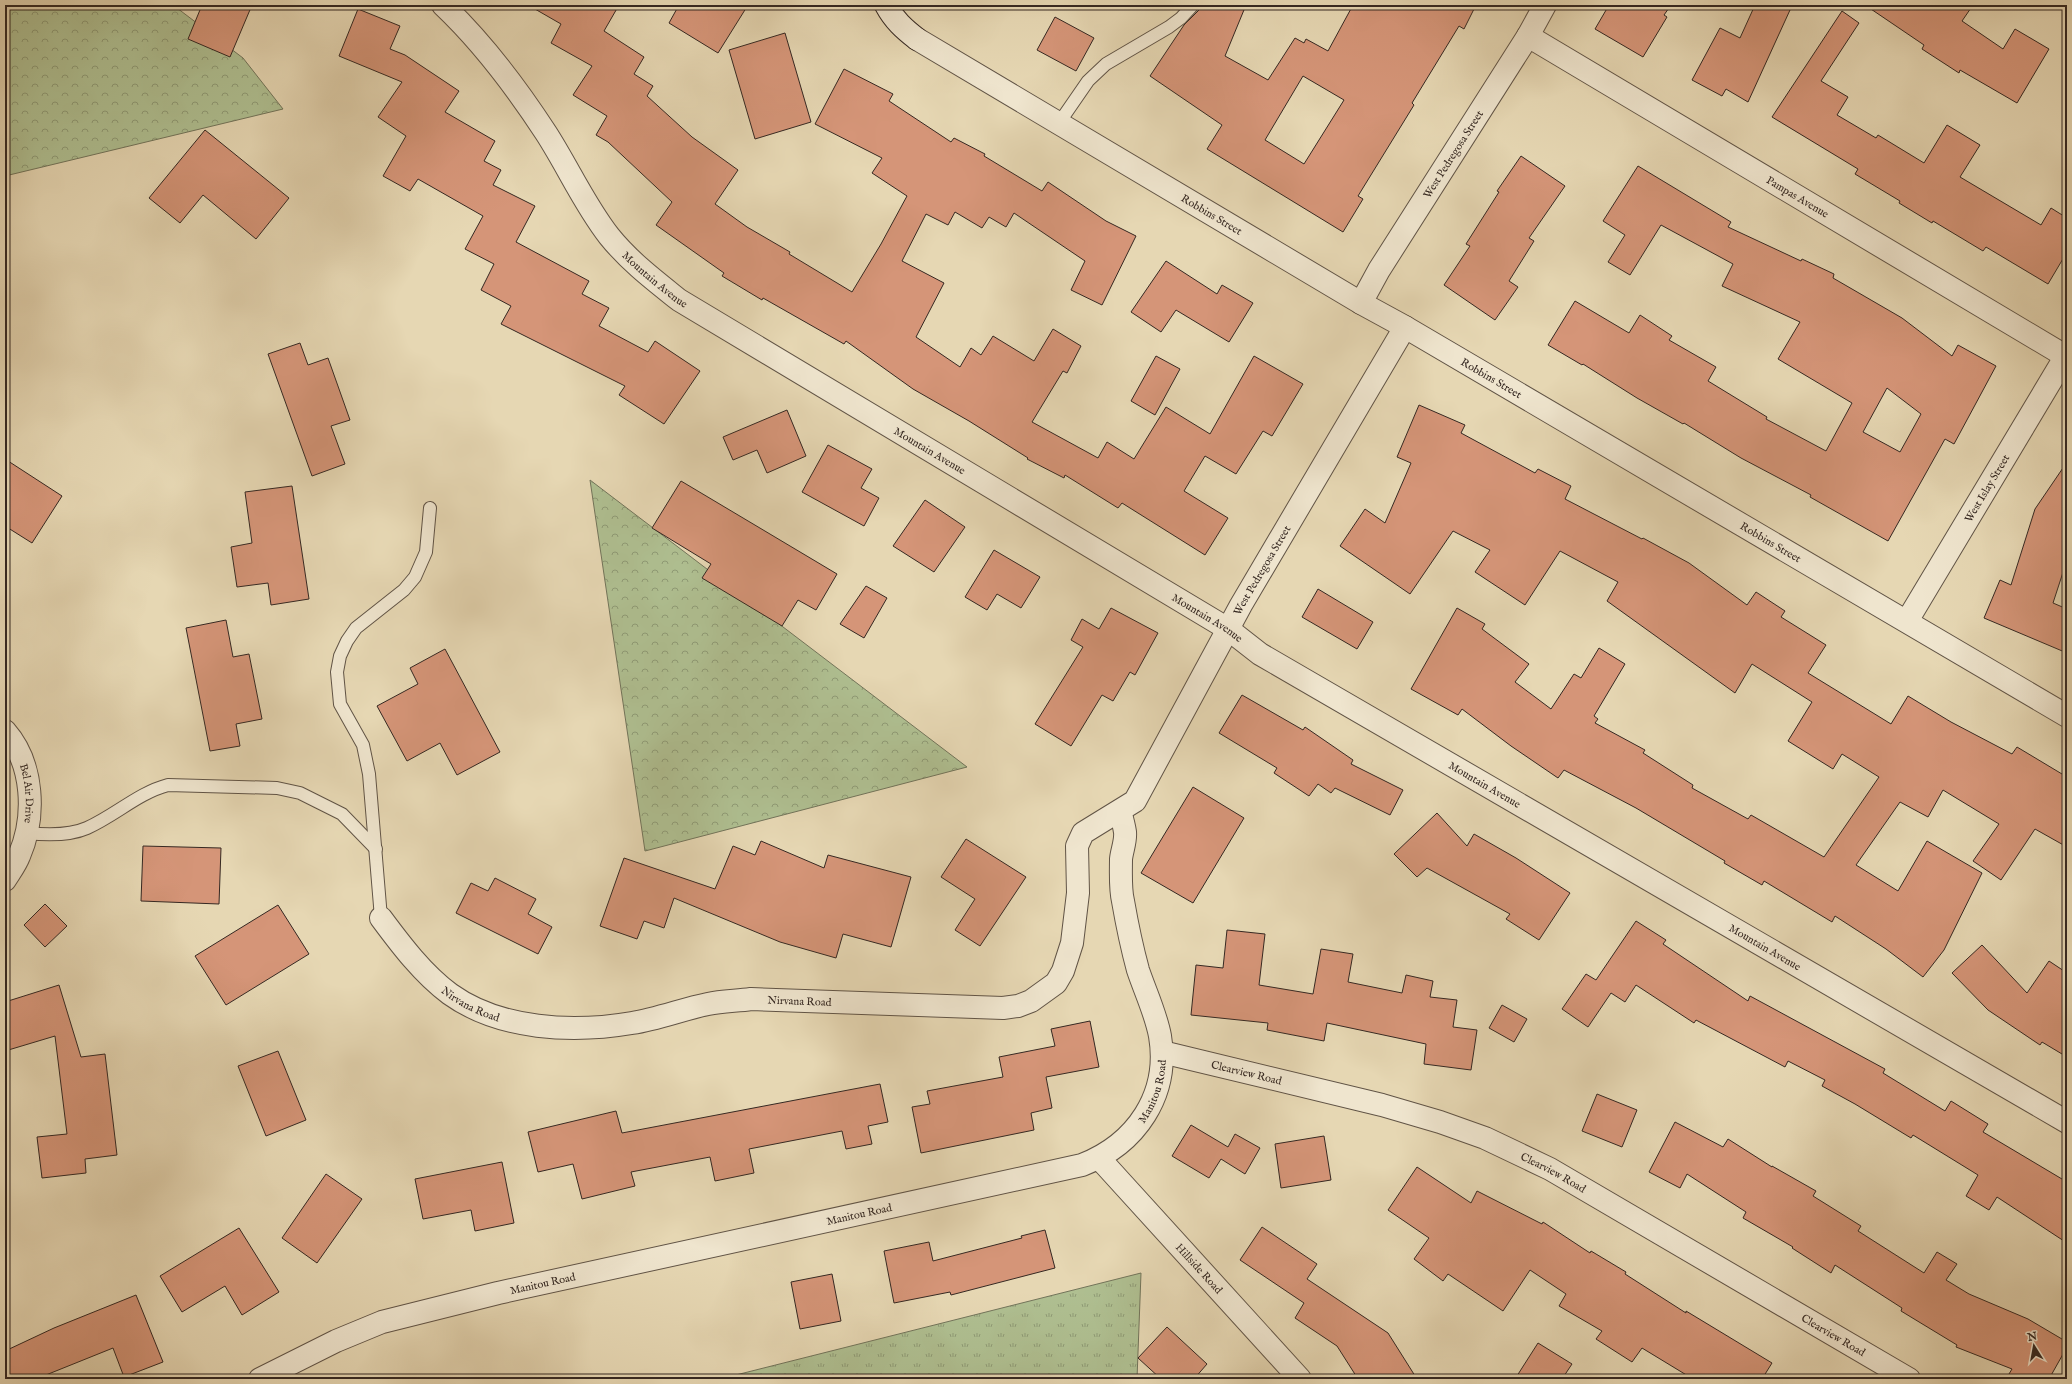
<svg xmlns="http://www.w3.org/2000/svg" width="2072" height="1384" font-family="'IM FELL English',serif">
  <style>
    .grass { fill: url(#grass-tufts); stroke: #72745a }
    .forest { fill: url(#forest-crowns); stroke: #72745a }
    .building { fill: #d59578; stroke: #352822; fill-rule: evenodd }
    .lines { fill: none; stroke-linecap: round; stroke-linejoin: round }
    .lane-casing { stroke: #615446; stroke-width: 14 }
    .street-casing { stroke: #615446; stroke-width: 24 }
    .secondary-casing { stroke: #352822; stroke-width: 24 }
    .lane { stroke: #efe5ce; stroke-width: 12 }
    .street { stroke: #efe5ce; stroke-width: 22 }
    .secondary { stroke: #efe5ce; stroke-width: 22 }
    .labels { text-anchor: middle; stroke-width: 4; stroke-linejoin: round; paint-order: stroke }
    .street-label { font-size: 11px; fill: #352822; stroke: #efe5ce }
  </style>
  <defs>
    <pattern id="grass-tufts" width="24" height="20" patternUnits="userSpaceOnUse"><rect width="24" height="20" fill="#afbf91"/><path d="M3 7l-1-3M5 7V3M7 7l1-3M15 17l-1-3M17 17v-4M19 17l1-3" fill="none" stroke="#8f9b76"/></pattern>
    <pattern id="forest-crowns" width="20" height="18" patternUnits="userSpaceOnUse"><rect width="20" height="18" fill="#afbf91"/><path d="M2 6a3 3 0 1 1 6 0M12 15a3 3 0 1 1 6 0" fill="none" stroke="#8f9b76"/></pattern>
  </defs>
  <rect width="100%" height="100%" fill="#e6d7b3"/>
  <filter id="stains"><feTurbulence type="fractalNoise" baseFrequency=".005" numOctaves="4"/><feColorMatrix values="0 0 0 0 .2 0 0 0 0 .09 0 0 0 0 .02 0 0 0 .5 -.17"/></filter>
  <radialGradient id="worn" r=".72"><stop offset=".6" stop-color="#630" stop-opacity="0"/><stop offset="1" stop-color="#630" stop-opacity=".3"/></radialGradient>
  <path class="grass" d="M 1141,1273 L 1137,1379 L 720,1379 Z"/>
  <g class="forest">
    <path d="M 5,5 L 173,5 L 243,58 L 283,109 L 5,176 Z"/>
    <path d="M 590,480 L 967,767 L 645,851 Z"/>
  </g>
  <g class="building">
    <path d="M 202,5 L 252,5 L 230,57 L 188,39 Z"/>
    <path d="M 528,5 L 619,5 L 604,31 L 644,57 L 634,74 L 653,86 L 647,96 L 692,137 L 738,170 L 715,204 L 747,227 L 790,252 L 789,254 L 852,292 L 881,244 L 907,196 L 872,173 L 882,158 L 815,124 L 844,69 L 893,94 L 889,101 L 951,142 L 954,138 L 985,154 L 984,156 L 1042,191 L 1048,182 L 1106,221 L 1136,236 L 1102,305 L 1071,290 L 1085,261 L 1014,213 L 1006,227 L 989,217 L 982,228 L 955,212 L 948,225 L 926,214 L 902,261 L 944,283 L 916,337 L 960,367 L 971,348 L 981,355 L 993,336 L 1034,361 L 1053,329 L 1081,346 L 1067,373 L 1063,371 L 1032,422 L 1098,458 L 1107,442 L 1134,459 L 1166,407 L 1210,434 L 1254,356 L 1303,384 L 1272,436 L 1263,431 L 1236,474 L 1205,456 L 1184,491 L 1228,518 L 1205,555 L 1122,503 L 1118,508 L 1065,475 L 1064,478 L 1027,459 L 1028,458 L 969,421 L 913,389 L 846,341 L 844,344 L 763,298 L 762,300 L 722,276 L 724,273 L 656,225 L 672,202 L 608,142 L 596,135 L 607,116 L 573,95 L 592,66 L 551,43 L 561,24 Z"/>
    <path d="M 679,5 L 748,5 L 718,53 L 669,23 Z"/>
    <path d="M 1200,5 L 1246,5 L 1225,56 L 1268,80 L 1295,38 L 1304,43 L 1306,39 L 1328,51 L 1353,5 L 1476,5 L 1464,29 L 1459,26 L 1412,103 L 1414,105 L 1358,196 L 1363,199 L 1343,232 L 1207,149 L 1222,125 L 1150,76 L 1184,25 L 1199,10 ZM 1303,76 L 1344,100 L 1304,164 L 1265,140 Z"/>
    <path d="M 1609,5 L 1671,5 L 1664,15 L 1667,17 L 1643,57 L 1595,29 Z"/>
    <path d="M 1755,5 L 1778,5 L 1790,10 L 1748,102 L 1726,89 L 1722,96 L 1692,80 L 1720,28 L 1740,38 Z"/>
    <path d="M 1865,5 L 1973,5 L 1962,21 L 2003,49 L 2015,29 L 2049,49 L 2017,103 L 1960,70 L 1959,73 L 1922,49 L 1924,45 Z"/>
    <path d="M 358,9 L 400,26 L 390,49 L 405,55 L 459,91 L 445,112 L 495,141 L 484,161 L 501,170 L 493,185 L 535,206 L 516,242 L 589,281 L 582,294 L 609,308 L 599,326 L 648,352 L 655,341 L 700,371 L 664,424 L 619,395 L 625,386 L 501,324 L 511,306 L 481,290 L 494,264 L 465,249 L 483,216 L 418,179 L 410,191 L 383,176 L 406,136 L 378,117 L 402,82 L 339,56 Z"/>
    <path d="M 1842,11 L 1859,23 L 1821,81 L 1848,97 L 1837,115 L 1876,138 L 1878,135 L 1924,163 L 1947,125 L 1980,145 L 1960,177 L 2041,225 L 2051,208 L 2067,218 L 2067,252 L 2048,284 L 1986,247 L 1983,251 L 1933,221 L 1932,223 L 1899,203 L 1900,201 L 1855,174 L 1858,169 L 1772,117 Z"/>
    <path d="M 1055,17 L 1094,38 L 1076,71 L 1037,50 Z"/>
    <path d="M 785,33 L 811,122 L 755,139 L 729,50 Z"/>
    <path d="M 205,130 L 289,198 L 256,239 L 203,195 L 180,223 L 149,198 Z"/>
    <path d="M 1521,156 L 1565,186 L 1529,238 L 1534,241 L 1509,281 L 1518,287 L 1495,320 L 1444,285 L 1470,246 L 1466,244 L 1499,192 L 1497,191 Z"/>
    <path d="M 1638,166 L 1731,222 L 1728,227 L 1801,261 L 1802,259 L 1834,274 L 1833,278 L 1902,318 L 1952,356 L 1958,345 L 1996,366 L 1954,444 L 1945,439 L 1888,541 L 1810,497 L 1811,495 L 1741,458 L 1684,423 L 1683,424 L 1637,398 L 1583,364 L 1582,365 L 1548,345 L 1575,301 L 1629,333 L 1640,315 L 1672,336 L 1669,340 L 1716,367 L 1708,381 L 1767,417 L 1766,419 L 1826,451 L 1852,403 L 1778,359 L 1800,322 L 1722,286 L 1733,264 L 1661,225 L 1630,275 L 1608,262 L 1625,235 L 1603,221 ZM 1887,388 L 1921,414 L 1900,452 L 1863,432 Z"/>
    <path d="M 1166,261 L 1217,294 L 1222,285 L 1253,303 L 1229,342 L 1176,310 L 1161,332 L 1131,312 Z"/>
    <path d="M 300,343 L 308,365 L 328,358 L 350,420 L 331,426 L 345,464 L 312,476 L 268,354 Z"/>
    <path d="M 1156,356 L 1180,369 L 1155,415 L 1131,401 Z"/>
    <path d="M 1419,405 L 1465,425 L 1461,433 L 1535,473 L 1538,469 L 1571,486 L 1565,499 L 1642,539 L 1643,538 L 1689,563 L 1747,605 L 1756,592 L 1785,611 L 1781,617 L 1826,645 L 1808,673 L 1891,724 L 1908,696 L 1951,722 L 2012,754 L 2017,747 L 2067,777 L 2067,847 L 2035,829 L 2001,880 L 1973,861 L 1999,824 L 1943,790 L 1928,817 L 1900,802 L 1856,865 L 1898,891 L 1927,841 L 1982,873 L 1944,950 L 1923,977 L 1886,949 L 1835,916 L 1832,922 L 1764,881 L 1762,885 L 1724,863 L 1725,861 L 1636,808 L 1564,770 L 1558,778 L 1511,746 L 1462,709 L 1458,715 L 1411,689 L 1457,608 L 1485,624 L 1482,629 L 1529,664 L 1515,682 L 1551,709 L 1574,674 L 1581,678 L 1599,648 L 1625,664 L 1594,716 L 1598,719 L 1595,723 L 1645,750 L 1643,753 L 1693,785 L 1692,788 L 1748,819 L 1751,815 L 1824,857 L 1879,777 L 1842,754 L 1833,769 L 1788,741 L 1812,702 L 1752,664 L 1735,693 L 1607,601 L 1618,582 L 1560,551 L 1525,605 L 1475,572 L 1490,550 L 1453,531 L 1410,594 L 1340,546 L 1365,509 L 1385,523 L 1411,463 L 1397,457 Z"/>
    <path d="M 787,410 L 806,456 L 767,473 L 757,450 L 733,460 L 723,437 Z"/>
    <path d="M 828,445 L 872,469 L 861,488 L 879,498 L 864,526 L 802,492 Z"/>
    <path d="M 5,459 L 62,496 L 32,543 L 5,526 Z"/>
    <path d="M 2067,462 L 2067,560 L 2053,603 L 2067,609 L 2067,653 L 1984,618 L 2000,580 L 2011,585 L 2035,509 Z"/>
    <path d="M 681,481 L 837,574 L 816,610 L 798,600 L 782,626 L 702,578 L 711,564 L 652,528 Z"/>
    <path d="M 292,486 L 309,599 L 271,605 L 268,583 L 237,587 L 231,547 L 252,543 L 245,492 Z"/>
    <path d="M 925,500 L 965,527 L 934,572 L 893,546 Z"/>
    <path d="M 994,550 L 1040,577 L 1021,608 L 997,594 L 987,610 L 965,597 Z"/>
    <path d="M 866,586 L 887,598 L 864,638 L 840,624 Z"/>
    <path d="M 1318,589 L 1373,622 L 1357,649 L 1302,617 Z"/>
    <path d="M 1111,608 L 1158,633 L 1135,675 L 1130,672 L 1113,701 L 1102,695 L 1071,746 L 1035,724 L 1083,647 L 1071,640 L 1082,619 L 1099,629 Z"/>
    <path d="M 226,620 L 233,657 L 249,654 L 262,719 L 236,724 L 240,746 L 210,751 L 186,628 Z"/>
    <path d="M 445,649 L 500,752 L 457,775 L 440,743 L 407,761 L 377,706 L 418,684 L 410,668 Z"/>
    <path d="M 1242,695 L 1303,730 L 1305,727 L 1353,760 L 1351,764 L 1403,790 L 1390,815 L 1335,788 L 1331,793 L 1318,784 L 1309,796 L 1274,773 L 1277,768 L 1219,733 Z"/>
    <path d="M 1193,787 L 1244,818 L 1193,903 L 1141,873 Z"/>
    <path d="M 1437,813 L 1467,846 L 1474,834 L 1516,858 L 1570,893 L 1539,940 L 1506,919 L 1510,914 L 1427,868 L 1417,877 L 1394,854 Z"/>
    <path d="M 966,839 L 1026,877 L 980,946 L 955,930 L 975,899 L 941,877 Z"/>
    <path d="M 761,841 L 824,868 L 828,855 L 911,877 L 891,947 L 843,934 L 836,958 L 780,942 L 674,898 L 664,928 L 644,921 L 637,939 L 600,926 L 624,858 L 715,889 L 733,846 L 755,855 Z"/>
    <path d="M 143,846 L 221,848 L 219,904 L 141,901 Z"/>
    <path d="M 495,878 L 536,899 L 528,914 L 552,927 L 538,954 L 456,913 L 471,883 L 488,891 Z"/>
    <path d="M 45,904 L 67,926 L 45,947 L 24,925 Z"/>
    <path d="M 278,905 L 309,954 L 226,1005 L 195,956 Z"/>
    <path d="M 1636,921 L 1666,940 L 1663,944 L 1748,1001 L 1750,996 L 1885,1069 L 1883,1073 L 1945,1111 L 1951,1101 L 1988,1124 L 1983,1132 L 2067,1182 L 2067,1243 L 1997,1197 L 1989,1210 L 1966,1196 L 1978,1175 L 1913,1135 L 1911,1138 L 1855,1104 L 1822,1086 L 1825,1080 L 1788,1061 L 1785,1067 L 1696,1020 L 1694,1023 L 1636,985 L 1625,1002 L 1611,993 L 1588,1027 L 1562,1009 L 1586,974 L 1596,980 Z"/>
    <path d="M 1227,930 L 1265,934 L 1259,985 L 1313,994 L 1321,949 L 1353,954 L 1348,982 L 1402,993 L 1406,975 L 1433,981 L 1430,997 L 1457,1000 L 1453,1027 L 1477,1030 L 1471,1070 L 1424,1064 L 1426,1044 L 1327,1023 L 1324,1041 L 1267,1030 L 1268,1023 L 1191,1015 L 1196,965 L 1223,968 Z"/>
    <path d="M 1982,945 L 2027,993 L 2049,961 L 2067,973 L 2067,1057 L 2042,1042 L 2040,1045 L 1988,1010 L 1952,973 Z"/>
    <path d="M 59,985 L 81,1057 L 105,1054 L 117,1155 L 85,1159 L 86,1173 L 42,1178 L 37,1137 L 67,1134 L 55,1036 L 5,1051 L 5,1002 Z"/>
    <path d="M 1502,1005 L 1527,1019 L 1514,1042 L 1489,1028 Z"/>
    <path d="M 1090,1021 L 1099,1067 L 1046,1077 L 1052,1108 L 1031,1113 L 1034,1130 L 921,1153 L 912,1107 L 930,1104 L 927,1091 L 1003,1077 L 999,1057 L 1055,1046 L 1051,1029 Z"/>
    <path d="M 278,1051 L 306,1120 L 266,1136 L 238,1066 Z"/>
    <path d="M 880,1084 L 888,1122 L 868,1126 L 872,1144 L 846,1149 L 842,1131 L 749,1149 L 754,1173 L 715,1181 L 710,1157 L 631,1172 L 635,1186 L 582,1199 L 573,1164 L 538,1172 L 528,1132 L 616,1111 L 622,1133 Z"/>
    <path d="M 1597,1094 L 1637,1110 L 1622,1147 L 1582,1131 Z"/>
    <path d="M 1675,1122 L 1723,1147 L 1728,1139 L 1772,1167 L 1772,1166 L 1816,1191 L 1813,1196 L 1861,1226 L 1858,1231 L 1924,1273 L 1937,1252 L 1957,1264 L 1946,1280 L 1969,1294 L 2028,1319 L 2067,1342 L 2067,1347 L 2049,1379 L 2006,1379 L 2012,1369 L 1956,1347 L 1957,1345 L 1901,1311 L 1902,1308 L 1835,1265 L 1831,1273 L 1792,1248 L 1793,1247 L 1743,1218 L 1746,1212 L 1687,1174 L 1680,1188 L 1649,1172 Z"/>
    <path d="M 1191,1125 L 1228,1147 L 1235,1134 L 1260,1148 L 1245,1174 L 1221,1159 L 1209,1178 L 1172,1156 Z"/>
    <path d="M 1324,1136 L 1331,1180 L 1281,1188 L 1275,1144 Z"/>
    <path d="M 502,1162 L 514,1223 L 475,1231 L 471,1210 L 423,1219 L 415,1179 Z"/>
    <path d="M 1417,1167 L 1471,1203 L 1477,1191 L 1542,1224 L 1543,1222 L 1590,1253 L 1591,1251 L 1626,1272 L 1625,1274 L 1686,1313 L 1686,1311 L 1772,1363 L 1762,1379 L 1693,1379 L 1642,1348 L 1632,1362 L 1596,1339 L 1602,1331 L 1559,1306 L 1566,1294 L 1530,1270 L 1503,1311 L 1448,1274 L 1443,1281 L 1414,1259 L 1429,1238 L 1388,1210 Z"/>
    <path d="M 326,1174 L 362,1199 L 317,1263 L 282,1238 Z"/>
    <path d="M 1262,1227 L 1317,1264 L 1307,1279 L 1388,1333 L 1417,1379 L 1358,1379 L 1337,1346 L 1295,1318 L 1304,1303 L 1240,1260 Z"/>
    <path d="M 239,1228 L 279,1292 L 242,1315 L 225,1286 L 182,1312 L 160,1276 Z"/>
    <path d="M 1045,1230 L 1055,1268 L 951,1295 L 950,1292 L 894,1303 L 884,1251 L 929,1242 L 933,1261 L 1022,1238 L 1021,1236 Z"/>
    <path d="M 832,1274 L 841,1321 L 800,1329 L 791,1282 Z"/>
    <path d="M 136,1295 L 163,1362 L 124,1377 L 113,1348 L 36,1379 L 5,1379 L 5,1351 L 54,1328 Z"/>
    <path d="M 1167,1327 L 1207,1364 L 1194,1379 L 1161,1379 L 1138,1358 Z"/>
    <path d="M 1538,1343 L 1572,1364 L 1562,1379 L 1515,1379 Z"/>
  </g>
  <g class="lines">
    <defs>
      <g id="lane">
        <path d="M 1059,123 L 1088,81 L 1106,64 L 1169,27 L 1181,18 L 1193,5"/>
        <path d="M 27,833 C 46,835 69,836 87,828 C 116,815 138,793 168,785 L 277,788 L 300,793 L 342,814 L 376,849"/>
        <path d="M 381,918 L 369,774 L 363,745 L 340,704 L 337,672 L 340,656 L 347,641 L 356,628 L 404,590 L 415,577 L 426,552 L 430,508"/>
      </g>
      <g id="street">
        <path id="s1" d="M 443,5 C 482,42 516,87 546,133 C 568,167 584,204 609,236 C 629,261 654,280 679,300 L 1228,629 L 1260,654 L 2067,1122"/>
        <path id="s2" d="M 1528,36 L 2067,357"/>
        <path id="s3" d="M 917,39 L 1361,303 L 1405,327 L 2067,716"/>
        <path id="s4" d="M 1361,303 L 1379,270 L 1528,36 L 1545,5"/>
        <path id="s5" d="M 1907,621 L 2067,354"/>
        <path id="s6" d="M 5,731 C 34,764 36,817 19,856 C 16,864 10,872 5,880"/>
        <path id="s7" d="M 381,918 C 401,945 423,974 450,994 C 500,1030 573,1033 632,1023 C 658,1019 683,1009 708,1004 C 722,1001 737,1001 751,999 L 1003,1008 L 1018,1006 L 1031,1001 L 1056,983 L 1063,971 L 1072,943 L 1078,893 L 1077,846 L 1083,833 L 1135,801 L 1241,605 L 1405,327"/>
        <path id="s8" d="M 1162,1052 L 1382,1105 L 1440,1122 L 1485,1138 L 1550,1169 L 1909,1379"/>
        <path id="s9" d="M 1099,1158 L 1300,1379"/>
        <path id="s10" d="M 260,1379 L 336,1341 L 382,1322 L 498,1293 L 1082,1165 C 1136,1144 1170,1095 1160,1036 C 1156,1014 1145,991 1138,970 C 1132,948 1127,924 1123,901 C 1120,889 1121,872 1121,859 C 1122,850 1126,841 1125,832 C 1124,825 1122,818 1120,811"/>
      </g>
      <path id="secondary" d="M 886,5 C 894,20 904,29 917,39"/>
    </defs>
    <use href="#lane" class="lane-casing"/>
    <use href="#street" class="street-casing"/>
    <use href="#secondary" class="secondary-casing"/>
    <use href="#lane" class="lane"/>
    <use href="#street" class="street"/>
    <use href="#secondary" class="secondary"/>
  </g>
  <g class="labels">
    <g class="street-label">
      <text dy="4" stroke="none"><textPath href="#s4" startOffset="175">West Pedregosa Street</textPath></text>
      <text dy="4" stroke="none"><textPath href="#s2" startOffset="314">Pampas Avenue</textPath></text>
      <text dy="4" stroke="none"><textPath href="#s3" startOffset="343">Robbins Street</textPath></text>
      <text dy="4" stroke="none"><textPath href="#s1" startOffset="349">Mountain Avenue</textPath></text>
      <text dy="4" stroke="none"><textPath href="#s3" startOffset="667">Robbins Street</textPath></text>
      <text dy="4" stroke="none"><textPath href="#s1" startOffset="673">Mountain Avenue</textPath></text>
      <text dy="4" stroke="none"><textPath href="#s5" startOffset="155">West Islay Street</textPath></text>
      <text dy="4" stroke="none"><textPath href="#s3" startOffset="991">Robbins Street</textPath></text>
      <text dy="4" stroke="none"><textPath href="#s7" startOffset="1205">West Pedregosa Street</textPath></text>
      <text dy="4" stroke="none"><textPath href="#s1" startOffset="997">Mountain Avenue</textPath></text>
      <text dy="4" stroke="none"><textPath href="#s1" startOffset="1321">Mountain Avenue</textPath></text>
      <text dy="4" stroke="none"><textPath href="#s6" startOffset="68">Bel Air Drive</textPath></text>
      <text dy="4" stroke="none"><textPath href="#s1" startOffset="1645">Mountain Avenue</textPath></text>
      <text dy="4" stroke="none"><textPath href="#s7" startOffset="462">Nirvana Road</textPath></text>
      <text dy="4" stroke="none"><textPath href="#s7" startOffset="126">Nirvana Road</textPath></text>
      <text dy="4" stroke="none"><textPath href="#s8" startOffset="87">Clearview Road</textPath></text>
      <text dy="4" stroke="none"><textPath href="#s10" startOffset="959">Manitou Road</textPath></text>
      <text dy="4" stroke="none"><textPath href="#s8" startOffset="411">Clearview Road</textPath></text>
      <text dy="4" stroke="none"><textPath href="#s10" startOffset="624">Manitou Road</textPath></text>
      <text dy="4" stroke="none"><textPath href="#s9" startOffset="149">Hillside Road</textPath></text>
      <text dy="4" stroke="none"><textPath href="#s10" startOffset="300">Manitou Road</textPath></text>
      <text dy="4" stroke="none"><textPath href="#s8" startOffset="735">Clearview Road</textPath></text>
    </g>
  </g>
  <rect width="2072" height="1384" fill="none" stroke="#e6d7b3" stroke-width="20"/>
  <rect x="6" y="6" width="2060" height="1372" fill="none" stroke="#352822" stroke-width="2"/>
  <rect x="10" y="10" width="2052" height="1364" fill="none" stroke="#352822"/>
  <g transform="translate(2034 1346) rotate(349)" stroke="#efe5ce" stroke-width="3" paint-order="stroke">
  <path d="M0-3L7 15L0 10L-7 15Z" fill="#352822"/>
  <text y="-6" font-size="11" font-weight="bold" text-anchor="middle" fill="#352822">N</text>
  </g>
  <rect width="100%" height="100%" filter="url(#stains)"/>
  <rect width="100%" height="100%" fill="url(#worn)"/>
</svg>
